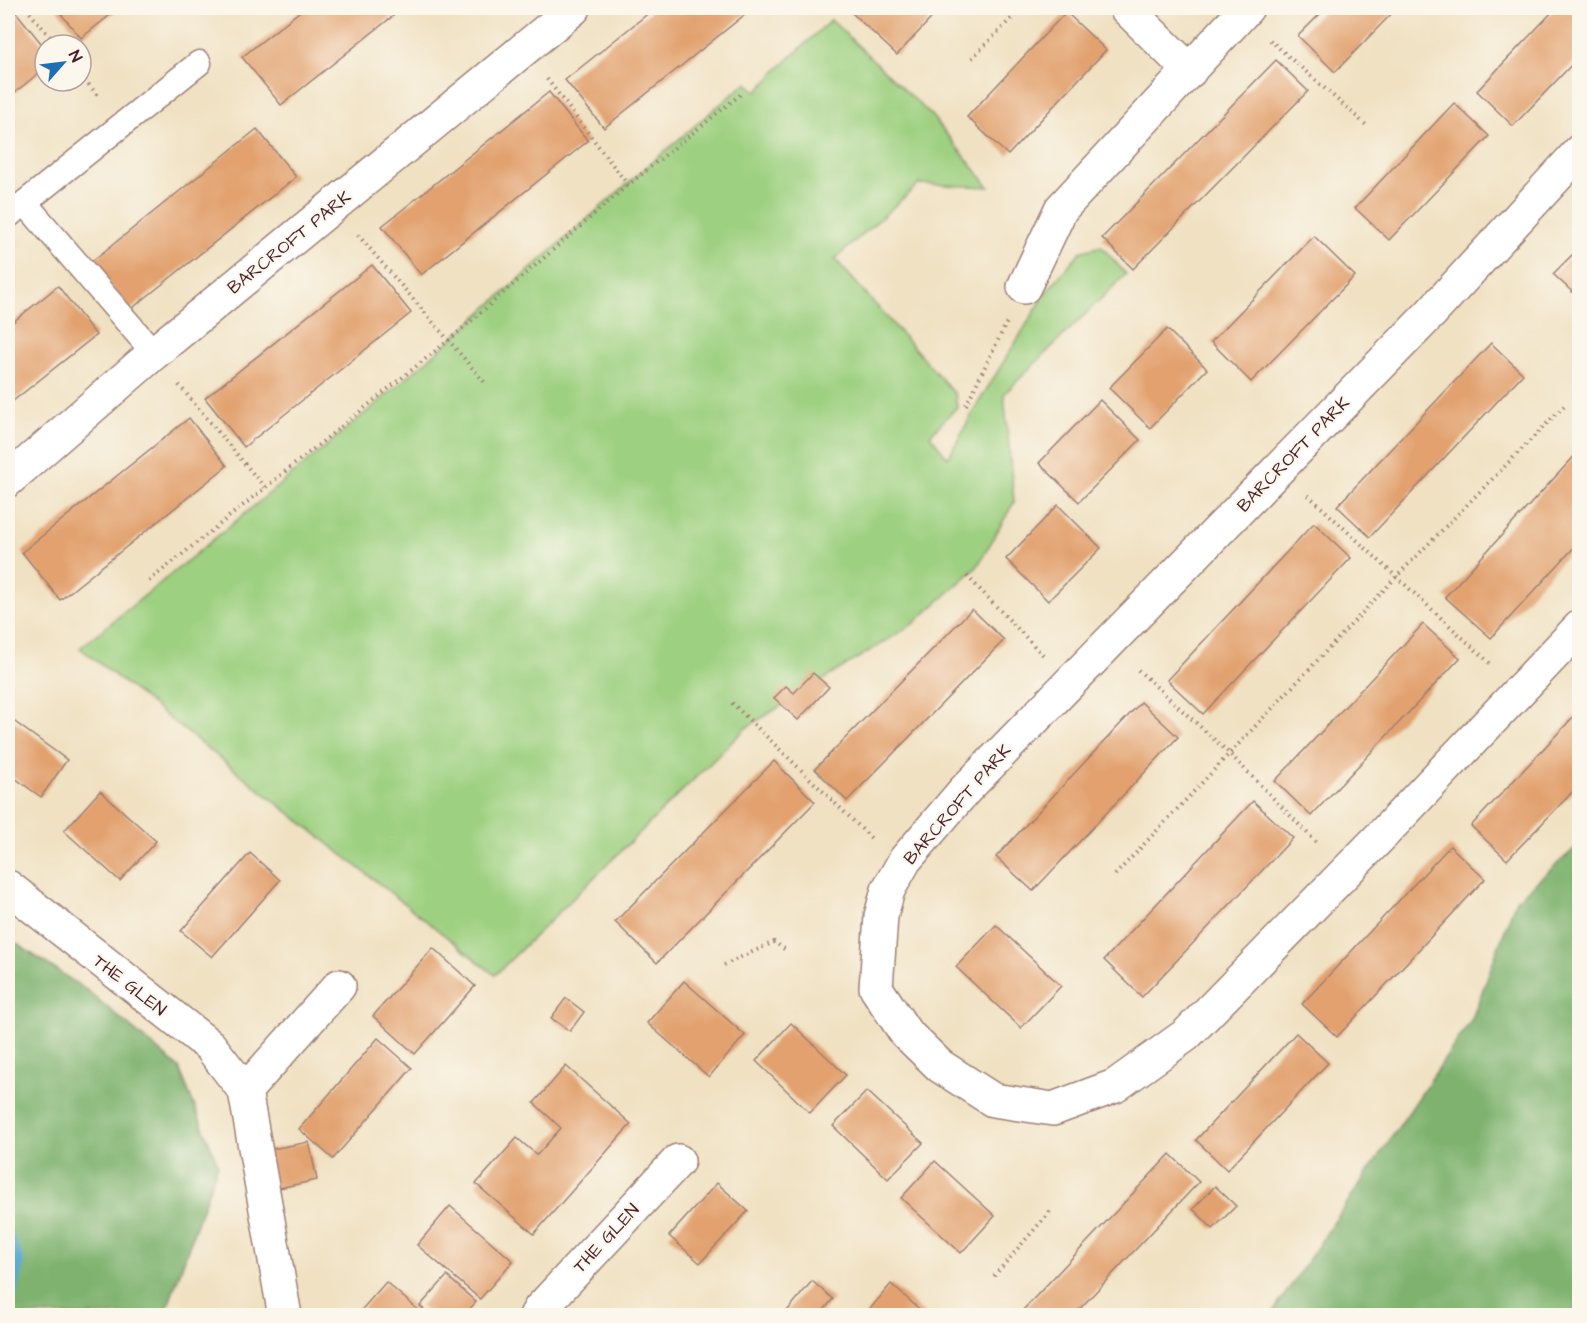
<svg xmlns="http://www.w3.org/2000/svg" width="1587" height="1323" font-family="'Architects Daughter',sans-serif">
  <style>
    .green { fill: #9dd080; stroke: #747856; stroke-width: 1.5 }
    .forest { fill: #7eb26e; stroke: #64684c; stroke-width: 1.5 }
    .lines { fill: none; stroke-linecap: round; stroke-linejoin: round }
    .stream { stroke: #52a8ce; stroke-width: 14 }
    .building { fill: #e2a16e }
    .lane-casing { stroke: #9d8076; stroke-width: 27 }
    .street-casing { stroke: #9d8076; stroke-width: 36 }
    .path { stroke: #9d8076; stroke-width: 4; stroke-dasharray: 1.5 4.5; stroke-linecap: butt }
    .lane { stroke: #fff; stroke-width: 24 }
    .street { stroke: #fff; stroke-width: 33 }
    .labels { text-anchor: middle; stroke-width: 4.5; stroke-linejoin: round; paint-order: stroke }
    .street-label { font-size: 18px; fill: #4a1f2b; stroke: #fbf7ec }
  </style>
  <rect width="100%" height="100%" fill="#fbf7ec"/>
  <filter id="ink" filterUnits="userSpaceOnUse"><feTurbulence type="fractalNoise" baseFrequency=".0167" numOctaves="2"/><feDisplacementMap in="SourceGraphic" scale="12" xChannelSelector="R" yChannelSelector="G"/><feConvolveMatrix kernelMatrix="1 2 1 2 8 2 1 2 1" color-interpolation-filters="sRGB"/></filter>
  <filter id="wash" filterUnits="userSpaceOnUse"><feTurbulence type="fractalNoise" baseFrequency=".008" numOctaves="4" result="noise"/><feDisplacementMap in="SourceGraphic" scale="24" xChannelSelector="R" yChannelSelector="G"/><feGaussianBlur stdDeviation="1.35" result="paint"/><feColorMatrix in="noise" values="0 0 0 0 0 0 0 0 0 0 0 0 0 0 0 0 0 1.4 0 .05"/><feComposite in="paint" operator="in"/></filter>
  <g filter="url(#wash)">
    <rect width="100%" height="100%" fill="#f0e1c2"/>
    <path class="green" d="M 831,20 L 931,115 L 989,187 L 919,184 L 835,259 L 955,394 L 957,407 L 930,435 L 948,458 L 977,405 L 1048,290 L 1080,252 L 1101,246 L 1126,274 L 1004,394 L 1014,502 L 977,567 L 913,624 L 747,727 L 495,975 L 80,648 C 198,553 317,455 432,356 C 537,265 639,170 746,83 L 757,92 L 779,68 Z"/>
    <g class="forest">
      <path d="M 1579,845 L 1579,1315 L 1271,1315 L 1472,1019 L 1516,900 Z"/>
      <path d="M 8,938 L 88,991 L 179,1068 L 218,1164 L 165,1315 L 8,1315 Z"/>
    </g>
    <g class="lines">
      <path class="stream" d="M 8,1240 L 17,1262 L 8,1302"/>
    </g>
    <g id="blocks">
      <g class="building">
        <path d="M 56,8 L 119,8 L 81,38 Z"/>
        <path d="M 304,8 L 403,8 L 281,105 L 242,57 Z"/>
        <path d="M 655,8 L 753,8 L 604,128 L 565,80 Z"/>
        <path d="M 858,8 L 941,8 L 897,55 L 852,13 Z"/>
        <path d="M 1326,8 L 1397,8 L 1335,72 L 1298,36 Z"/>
        <path d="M 1556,8 L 1580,8 L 1580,56 L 1513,126 L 1477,91 Z"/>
        <path d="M 16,12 L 45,48 L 45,68 L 8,98 L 8,19 Z"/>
        <path d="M 1066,12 L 1106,50 L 1008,155 L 967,117 Z"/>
        <path d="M 1276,60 L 1308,91 L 1133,269 L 1102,238 Z"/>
        <path d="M 549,92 L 588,141 L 421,275 L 382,226 Z"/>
        <path d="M 1454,103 L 1489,136 L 1389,240 L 1355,208 Z"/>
        <path d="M 257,129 L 296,177 L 130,310 L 91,262 Z"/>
        <path d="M 1314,236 L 1355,276 L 1251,382 L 1211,342 Z"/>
        <path d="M 1580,247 L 1580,299 L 1553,274 Z"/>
        <path d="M 372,265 L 411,313 L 244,447 L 205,398 Z"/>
        <path d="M 58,286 L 96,335 L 8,405 L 8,326 Z"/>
        <path d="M 1167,329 L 1207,369 L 1150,428 L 1109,388 Z"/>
        <path d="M 1491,343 L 1523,374 L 1370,537 L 1337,506 Z"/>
        <path d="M 1100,400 L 1140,440 L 1079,502 L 1039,463 Z"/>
        <path d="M 189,418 L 227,466 L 60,600 L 22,552 Z"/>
        <path d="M 1580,450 L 1580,541 L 1491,638 L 1445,597 Z"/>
        <path d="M 1058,505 L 1101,548 L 1048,601 L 1006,559 Z"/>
        <path d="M 1314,523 L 1351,558 L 1203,714 L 1167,680 Z"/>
        <path d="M 972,609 L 1004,640 L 847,801 L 815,769 Z"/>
        <path d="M 1423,624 L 1460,658 L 1311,816 L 1275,781 Z"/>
        <path d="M 813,673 L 829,687 L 798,720 L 774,698 L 786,686 L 794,693 Z"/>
        <path d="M 1141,702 L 1178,737 L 1033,891 L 996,857 Z"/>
        <path d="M 1575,715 L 1580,719 L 1580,784 L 1507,860 L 1471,826 Z"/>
        <path d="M 8,717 L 67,760 L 41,797 L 8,773 Z"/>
        <path d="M 774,761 L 815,802 L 657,963 L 615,922 Z"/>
        <path d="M 100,791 L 156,841 L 120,881 L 64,831 Z"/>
        <path d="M 1253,801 L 1293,838 L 1142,997 L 1104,960 Z"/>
        <path d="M 1450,846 L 1485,879 L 1337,1037 L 1302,1004 Z"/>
        <path d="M 250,853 L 280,880 L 212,957 L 181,931 Z"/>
        <path d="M 996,925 L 1061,986 L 1021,1028 L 956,967 Z"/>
        <path d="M 433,948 L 475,986 L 415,1054 L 373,1016 Z"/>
        <path d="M 684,981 L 745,1035 L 709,1077 L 647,1023 Z"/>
        <path d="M 566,998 L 584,1012 L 570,1031 L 551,1018 Z"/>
        <path d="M 791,1023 L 846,1075 L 810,1113 L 756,1061 Z"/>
        <path d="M 1296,1033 L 1328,1063 L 1227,1170 L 1196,1140 Z"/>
        <path d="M 378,1038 L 412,1068 L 333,1159 L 299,1129 Z"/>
        <path d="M 566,1066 L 631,1124 L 534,1234 L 476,1184 L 517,1138 L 537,1155 L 561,1128 L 534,1103 Z"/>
        <path d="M 867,1091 L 923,1143 L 888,1179 L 833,1126 Z"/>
        <path d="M 309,1142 L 317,1180 L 274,1189 L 266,1150 Z"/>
        <path d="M 1170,1154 L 1199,1182 L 1073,1316 L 1029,1316 L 1023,1310 Z"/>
        <path d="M 935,1161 L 995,1216 L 961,1253 L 901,1198 Z"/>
        <path d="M 717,1183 L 748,1211 L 700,1263 L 669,1236 Z"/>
        <path d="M 1215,1186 L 1236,1206 L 1213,1229 L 1193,1209 Z"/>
        <path d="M 450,1206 L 513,1261 L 480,1299 L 417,1245 Z"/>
        <path d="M 447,1276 L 476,1302 L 463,1316 L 431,1316 L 420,1306 Z"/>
        <path d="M 812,1281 L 833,1299 L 819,1316 L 783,1316 Z"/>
        <path d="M 386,1282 L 425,1316 L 356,1316 Z"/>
        <path d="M 891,1284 L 927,1316 L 864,1316 Z"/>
      </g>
    </g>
  </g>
  <g filter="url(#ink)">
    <use href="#blocks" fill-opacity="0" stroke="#9d8076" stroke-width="1.5"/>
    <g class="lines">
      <defs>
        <g id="lane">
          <path d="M 25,203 L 154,353"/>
          <path d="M 8,216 L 199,63"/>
        </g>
        <g id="street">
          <path d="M 1126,8 L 1190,71"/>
          <path d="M 1580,151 L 1430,314 L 964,791 L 905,860 L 888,890 L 881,916 L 876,988 L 905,1032 L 940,1066 L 993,1100 L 1053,1109 L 1115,1086 L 1186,1035 L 1382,835 L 1580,627"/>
          <path d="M 1024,287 L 1061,209 L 1247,8"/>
          <path d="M 8,480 L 154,353 L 574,8"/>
          <path d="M 8,887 L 210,1046 L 245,1091 L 285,1316"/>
          <path d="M 245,1091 L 339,986"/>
          <path d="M 536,1316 L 540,1309 L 678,1161"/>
        </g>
      </defs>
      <use href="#lane" class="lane-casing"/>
      <use href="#street" class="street-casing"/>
      <g class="path">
        <path d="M 26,8 L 57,45"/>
        <path d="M 1270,40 L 1366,125"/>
        <path d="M 972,58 L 1022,8"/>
        <path d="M 81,75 L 99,97"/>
        <path d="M 547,79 L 628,185 L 741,94"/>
        <path d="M 358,235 L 486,384"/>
        <path d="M 179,385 L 265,488"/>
        <path d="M 966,405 L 1008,320"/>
        <path d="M 1308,495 L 1492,665"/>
        <path d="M 967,576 L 1043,655"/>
        <path d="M 149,581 L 449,340 L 628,185"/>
        <path d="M 1138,670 L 1229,753 L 1318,844"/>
        <path d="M 732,703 L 871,838"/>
        <path d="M 1115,875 L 1396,577 L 1565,405"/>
        <path d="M 724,965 L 774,942 L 787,951"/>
        <path d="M 994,1276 L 1053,1208"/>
      </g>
      <use href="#lane" class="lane"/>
      <use href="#street" class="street"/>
    </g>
  </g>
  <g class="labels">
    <g class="street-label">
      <text transform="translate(289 242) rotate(-39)" y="6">BARCROFT PARK</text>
      <text transform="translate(1293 454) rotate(-46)" y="6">BARCROFT PARK</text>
      <text transform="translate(957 804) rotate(-49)" y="6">BARCROFT PARK</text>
      <text transform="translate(130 985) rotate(38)" y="6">THE GLEN</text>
      <text transform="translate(606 1238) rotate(-47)" y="6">THE GLEN</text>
    </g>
  </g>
  <rect width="1587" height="1323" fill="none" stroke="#fbf7ec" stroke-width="30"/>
  <g transform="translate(63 63) rotate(62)"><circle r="28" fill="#fbf7ec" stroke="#b4a19f" stroke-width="1.5"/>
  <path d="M0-4.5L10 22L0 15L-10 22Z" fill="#1f6fb2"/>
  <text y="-9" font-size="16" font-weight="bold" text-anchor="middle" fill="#4a1f2b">N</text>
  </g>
</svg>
